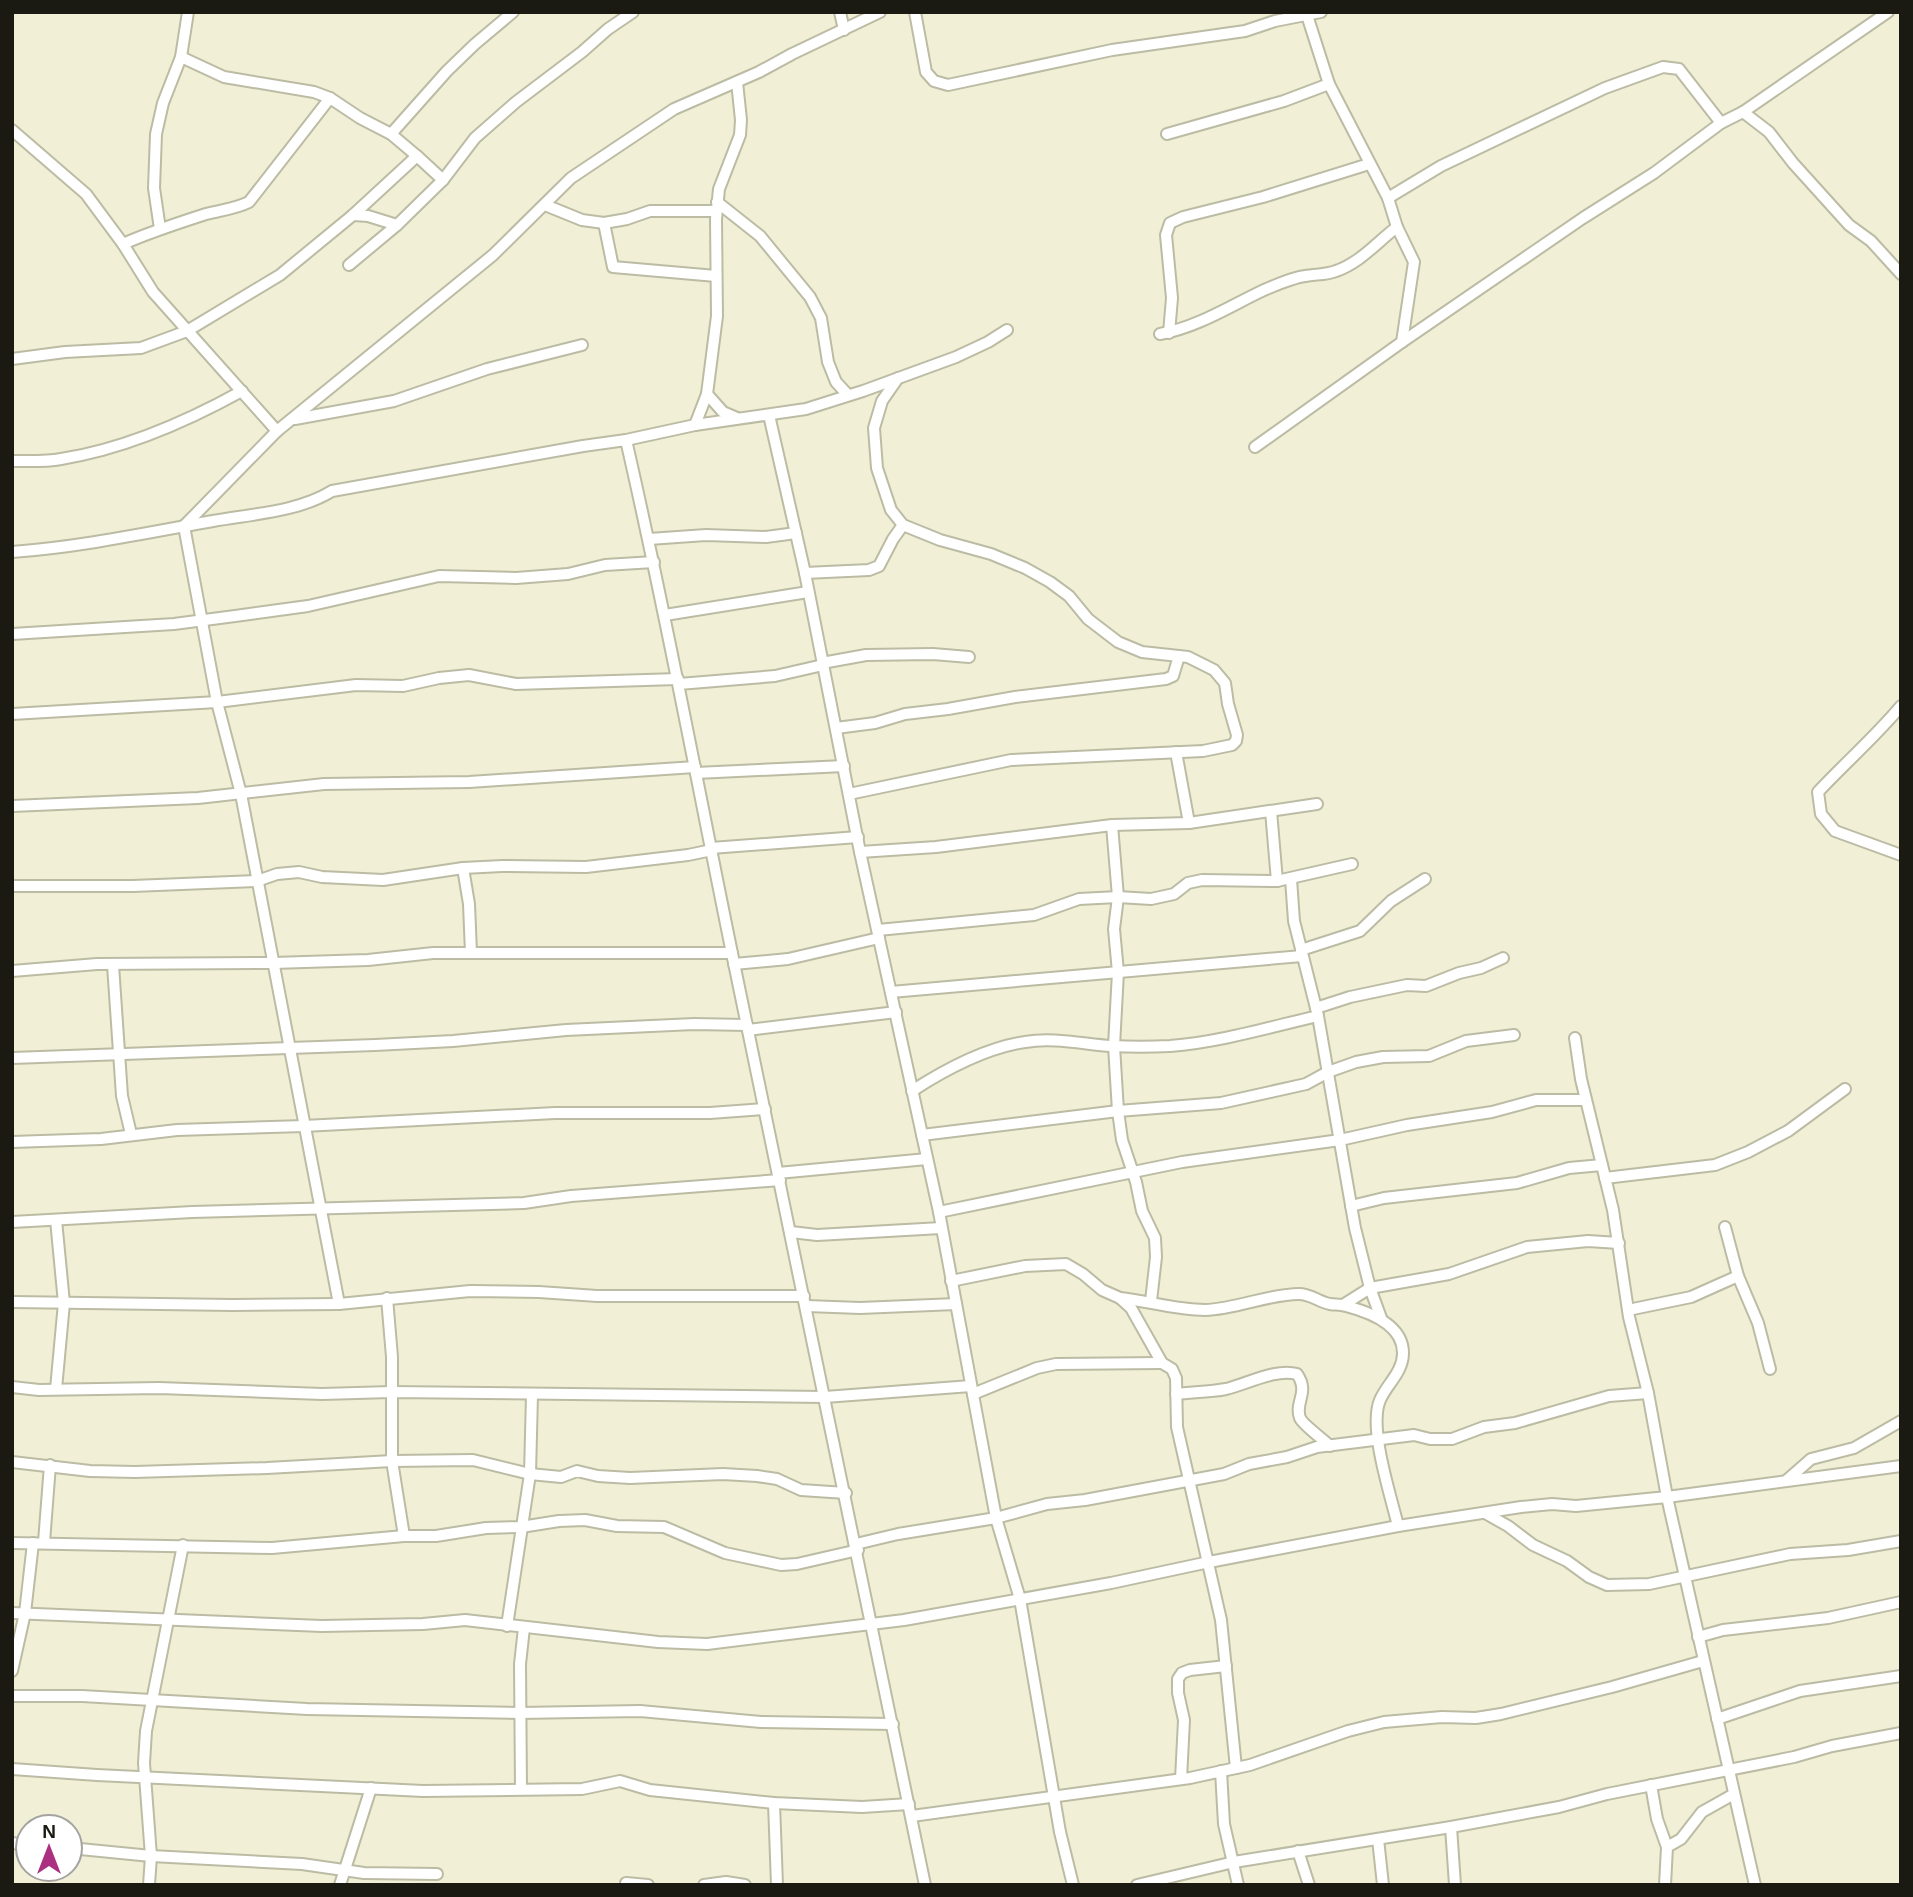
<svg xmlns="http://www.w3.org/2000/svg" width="1913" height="1897" font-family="Arial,sans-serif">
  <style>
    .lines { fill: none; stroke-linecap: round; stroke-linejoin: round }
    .street-casing { stroke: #bcbba4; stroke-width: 14 }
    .street { stroke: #fff; stroke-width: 10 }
  </style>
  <rect width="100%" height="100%" fill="#f1f0d7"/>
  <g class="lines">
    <defs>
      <g id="street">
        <path d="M 840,12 L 844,30"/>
        <path d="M 915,12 L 926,72 L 934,81 L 948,85 L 1112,50 L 1245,31 L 1275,21 L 1321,12"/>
        <path d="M 1306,12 L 1329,84 L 1388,198 L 1397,227 L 1414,262 L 1402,342"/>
        <path d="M 181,57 L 224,77 L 314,92 L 330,98 L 360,118 L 391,134 L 417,156"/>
        <path d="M 1743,112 L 1769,132 L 1793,163 L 1849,225 L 1871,241 L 1901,274"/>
        <path d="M 12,130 L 86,194 L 123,244 L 153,292 L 277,431"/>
        <path d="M 391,134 L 447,71 L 475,44 L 513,12"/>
        <path d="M 1167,134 L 1284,101 L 1329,84"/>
        <path d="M 1388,198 L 1441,166 L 1605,88 L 1663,67 L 1679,69 L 1721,123"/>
        <path d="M 717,202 L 760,236 L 810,297 L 821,318 L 828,362 L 836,382 L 848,395"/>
        <path d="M 545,205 L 582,220 L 604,223 L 627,219 L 650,211 L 716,211"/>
        <path d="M 353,215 L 368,216 L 397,225"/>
        <path d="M 604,223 L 613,267 L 716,276"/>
        <path d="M 160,229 L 154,188 L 156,134 L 163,103 L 181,57 L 188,12"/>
        <path d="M 123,244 C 150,232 178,223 206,214 C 221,210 235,209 249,202 L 330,98"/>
        <path d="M 349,265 L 397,225 L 443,180 L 475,138 L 516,102 L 582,52 L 608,29 L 633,12"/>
        <path d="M 1169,333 L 1172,298 L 1166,235 L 1170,223 L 1183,217 L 1263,197 L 1369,164"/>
        <path d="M 1160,334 C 1198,327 1230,306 1264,290 C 1276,285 1291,278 1305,276 C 1316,274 1326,275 1336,271 C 1360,263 1377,242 1397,227"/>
        <path d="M 12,359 L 65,352 L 141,348 L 187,331 L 280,275 L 353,215 L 417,156 L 443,180"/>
        <path d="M 707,394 L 723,412 L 737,418"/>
        <path d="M 769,415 L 805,573 L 860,852 L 939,1212 L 996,1518 L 1020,1599 L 1060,1832 L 1073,1885"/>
        <path d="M 295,419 L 394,401 L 487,369 L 582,345"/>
        <path d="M 695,425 L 707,394 L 717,316 L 716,219 L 719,189 L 740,135 L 741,120 L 737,82"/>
        <path d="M 626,440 C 666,613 698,788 734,963 C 798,1270 864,1577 925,1885"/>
        <path d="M 1255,447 L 1402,342 L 1583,218 L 1654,173 L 1721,123 L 1743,112 L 1888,12"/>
        <path d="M 12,461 C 28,461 45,462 61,459 C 124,449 186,422 242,391"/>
        <path d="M 184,526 L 217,702 L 241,794 L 339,1304 L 470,1291 L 539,1292 L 597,1296 L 804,1296"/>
        <path d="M 184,526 L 277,431 L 493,255 L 571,178 L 674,109 L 759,72 L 792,54 L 880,12"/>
        <path d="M 649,539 L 706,535 L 766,537 L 796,533"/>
        <path d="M 12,552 C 80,547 146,533 213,521 C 252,514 298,512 332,491 L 583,446 L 626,440 L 695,425 L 806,409 L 863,391 L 956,357 L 988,342 L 1007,330"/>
        <path d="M 805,573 L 869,570 L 879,566 L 893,539 L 903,525"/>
        <path d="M 665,615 L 808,592"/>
        <path d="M 12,634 L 174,624 L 235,616 L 308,606 L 439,576 L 516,578 L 568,574 L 605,565 L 654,562"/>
        <path d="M 822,663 L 866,655 L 933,654 L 969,657"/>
        <path d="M 679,684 L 775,676 L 823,665"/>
        <path d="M 1901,706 C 1875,737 1845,763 1818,792 L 1821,814 L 1835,831 L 1901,855"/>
        <path d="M 12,714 L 217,702 L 356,685 L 403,686 L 439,678 L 469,675 L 516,684 L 678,679"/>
        <path d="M 836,728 L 875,723 L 905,714 L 948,709 L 1015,697 L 1166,679 L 1173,676 L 1179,656"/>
        <path d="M 1176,752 L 1189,823"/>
        <path d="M 696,773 L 844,766"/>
        <path d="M 849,794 L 1011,760 L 1203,751 L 1232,745 L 1236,741 L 1237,735 L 1228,704 L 1225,683 L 1214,670 L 1188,657 L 1142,652 L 1118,642 L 1088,619 L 1069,596 L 1050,582 L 1025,568 L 991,554 L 940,540 L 903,525 L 891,510 L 877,468 L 874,428 L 882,401 L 898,378"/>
        <path d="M 12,806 L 198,798 L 324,784 L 469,782 L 695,767"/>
        <path d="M 1271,811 L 1277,881"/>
        <path d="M 1112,825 L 1118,897 L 1114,929 L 1118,972 L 1114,1046 L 1118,1111 L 1122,1140 L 1136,1182 L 1142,1211 L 1155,1238 L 1156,1257 L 1151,1301"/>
        <path d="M 711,848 L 858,837"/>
        <path d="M 860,852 L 936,847 L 1112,825 L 1189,823 L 1317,804"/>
        <path d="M 463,868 L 469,904 L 471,953"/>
        <path d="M 1291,879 L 1294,921 L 1318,1016 L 1355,1228 L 1370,1288 L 1381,1318"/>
        <path d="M 12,886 L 133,886 L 257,881 L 277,874 L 299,872 L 322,877 L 383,880 L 463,868 L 502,866 L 586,867 L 688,855 L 712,850"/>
        <path d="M 878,930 L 1034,915 L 1079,899 L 1118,897 L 1151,899 L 1174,894 L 1188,883 L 1202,880 L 1277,881 L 1352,864"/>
        <path d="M 1301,950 L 1360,931 L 1391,901 L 1425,879"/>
        <path d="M 734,964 L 788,959 L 879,938"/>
        <path d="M 113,965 L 122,1096 L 131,1134"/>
        <path d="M 12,971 L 97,964 L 273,963 L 368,960 L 433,953 L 732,953"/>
        <path d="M 891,992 L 1302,956"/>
        <path d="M 1316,1008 L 1350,997 L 1407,985 L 1426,986 L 1459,973 L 1481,968 L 1503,958"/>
        <path d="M 748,1030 L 896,1012"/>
        <path d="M 1575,1038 L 1581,1079 L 1613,1210 L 1629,1317 L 1648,1393 L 1667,1497 L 1755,1885"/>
        <path d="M 12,1058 L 375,1045 L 453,1041 L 566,1030 L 694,1024 L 747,1025"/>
        <path d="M 912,1091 C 946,1069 985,1048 1025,1042 C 1053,1037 1083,1044 1111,1046 C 1130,1047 1151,1047 1170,1046 C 1220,1042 1270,1027 1318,1016"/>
        <path d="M 922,1135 L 1118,1111 L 1221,1103 L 1306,1084 L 1328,1072 L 1356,1062 L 1383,1057 L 1429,1056 L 1466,1041 L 1514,1035"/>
        <path d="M 12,1142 L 101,1139 L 177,1130 L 304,1126 L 555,1113 L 710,1113 L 765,1109"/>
        <path d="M 778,1173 L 927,1159"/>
        <path d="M 1605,1178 L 1715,1165 L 1748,1152 L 1788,1131 L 1845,1089"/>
        <path d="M 1351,1206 L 1384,1198 L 1517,1183 L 1569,1168 L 1602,1165"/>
        <path d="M 939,1212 L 1182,1162 L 1340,1140 L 1407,1125 L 1492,1112 L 1536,1100 L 1586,1100"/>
        <path d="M 12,1222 L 192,1212 L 524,1203 L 571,1196 L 780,1180"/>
        <path d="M 1725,1227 L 1738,1276 L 1758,1323 L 1770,1369"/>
        <path d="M 791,1232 L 817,1235 L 941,1228"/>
        <path d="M 951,1281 L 1025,1266 L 1066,1264 L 1083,1274 L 1102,1290 L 1120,1298 L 1131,1308 L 1162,1363 L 1172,1369 L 1176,1378 L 1177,1427 L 1221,1620 L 1236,1768"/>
        <path d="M 387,1298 L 392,1357 L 392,1461 L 404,1536"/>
        <path d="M 1120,1298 C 1148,1301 1176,1310 1205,1310 C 1237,1309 1268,1294 1299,1294 C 1311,1294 1319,1302 1330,1304 C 1335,1305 1340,1304 1346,1306 C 1369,1312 1403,1324 1403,1353 C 1403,1372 1387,1384 1380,1400 C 1368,1428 1391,1496 1398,1526"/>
        <path d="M 12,1302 L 233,1305 L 339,1304"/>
        <path d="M 1343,1305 L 1370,1288 L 1449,1274 L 1527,1247 L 1588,1241 L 1619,1243"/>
        <path d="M 807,1306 L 860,1308 L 956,1304"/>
        <path d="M 1628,1310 L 1691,1297 L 1738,1276"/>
        <path d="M 12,1387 L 39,1390 L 159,1388 L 322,1394 L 391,1392 L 825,1397 L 971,1386"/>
        <path d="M 56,1389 L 64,1303 L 56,1220"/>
        <path d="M 973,1394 L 1037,1368 L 1056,1364 L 1162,1363"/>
        <path d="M 1176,1394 C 1193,1392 1210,1392 1226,1389 C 1247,1384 1276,1368 1297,1374 C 1310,1393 1294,1402 1300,1418 C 1303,1425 1323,1439 1330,1446"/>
        <path d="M 12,1462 L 90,1471 L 135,1472 L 267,1468 L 392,1461 L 473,1460 L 530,1474 L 561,1477 L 577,1471 L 598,1476 L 630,1478 L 723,1474 L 757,1476 L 777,1479 L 801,1490 L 846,1493"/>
        <path d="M 1787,1480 L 1811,1459 L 1854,1448 L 1901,1421"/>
        <path d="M 1485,1513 L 1508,1526 L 1533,1545 L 1567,1561 L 1589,1577 L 1607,1585 L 1649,1584 L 1790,1554 L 1848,1550 L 1901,1541"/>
        <path d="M 44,1542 L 50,1465"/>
        <path d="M 12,1543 L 272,1548 L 404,1536 L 436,1536 L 486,1528 L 521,1527 L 559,1521 L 585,1520 L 617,1526 L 664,1527 L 725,1553 L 781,1565 L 797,1564 L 858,1550"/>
        <path d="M 856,1544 L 898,1534 L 996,1518 L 1047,1504 L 1085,1500 L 1224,1474 L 1249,1464 L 1287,1457 L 1317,1447 L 1414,1435 L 1430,1439 L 1452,1439 L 1484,1427 L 1515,1423 L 1609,1396 L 1648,1393"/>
        <path d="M 12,1613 L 322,1626 L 423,1624 L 465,1620 L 658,1642 L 707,1644 L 904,1620 L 1111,1583 L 1209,1562 L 1398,1526 L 1521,1507 L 1552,1504 L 1576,1506 L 1667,1497 L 1901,1466"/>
        <path d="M 507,1626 L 530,1474 L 532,1395"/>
        <path d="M 1698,1637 L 1723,1630 L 1828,1618 L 1901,1602"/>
        <path d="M 12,1671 L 25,1613 L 33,1543"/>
        <path d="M 12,1696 L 82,1696 L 307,1709 L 519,1713 L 640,1711 L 761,1722 L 893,1724"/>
        <path d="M 1717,1719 L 1800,1691 L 1901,1676"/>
        <path d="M 12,1769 L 97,1775 L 423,1791 L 582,1789 L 620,1781 L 650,1790 L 774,1803 L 862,1807 L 909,1804"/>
        <path d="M 1221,1771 L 1224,1824 L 1238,1885"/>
        <path d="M 1181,1779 L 1184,1720 L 1178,1693 L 1178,1679 L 1182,1673 L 1190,1670 L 1226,1666"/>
        <path d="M 1651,1785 L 1657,1819 L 1667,1847 L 1665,1885"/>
        <path d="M 521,1789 L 520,1664 L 524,1628"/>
        <path d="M 774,1803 L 777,1885"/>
        <path d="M 912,1816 L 1190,1778 L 1250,1765 L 1348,1731 L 1384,1722 L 1442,1717 L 1476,1718 L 1501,1714 L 1612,1687 L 1703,1661"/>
        <path d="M 1451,1827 L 1455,1885"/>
        <path d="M 1378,1839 L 1383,1885"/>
        <path d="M 12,1843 L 28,1845"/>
        <path d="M 1667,1847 L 1681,1839 L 1702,1812 L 1734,1794"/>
        <path d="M 70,1848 L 151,1856 L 302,1864 L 364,1873 L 437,1874"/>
        <path d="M 1298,1851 L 1309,1885"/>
        <path d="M 626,1883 L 648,1885"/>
        <path d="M 149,1885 L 151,1856 L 144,1763 L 146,1731 L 183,1545"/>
        <path d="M 340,1885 L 371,1788"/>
        <path d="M 704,1885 L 726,1882 L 745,1885"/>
        <path d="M 1137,1885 L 1234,1862 L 1451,1827 L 1559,1807 L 1607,1794 L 1794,1757 L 1832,1746 L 1901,1733"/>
      </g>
    </defs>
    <use href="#street" class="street-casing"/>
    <use href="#street" class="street"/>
  </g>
  <rect width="1913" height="1897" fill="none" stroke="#1b1a12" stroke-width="28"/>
  <g transform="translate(49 1848)"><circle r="33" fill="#ffffff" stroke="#a4a3a0" stroke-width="2"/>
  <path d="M0-5L12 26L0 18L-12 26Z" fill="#ab3082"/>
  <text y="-10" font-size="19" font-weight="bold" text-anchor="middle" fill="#1b1a12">N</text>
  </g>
</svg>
